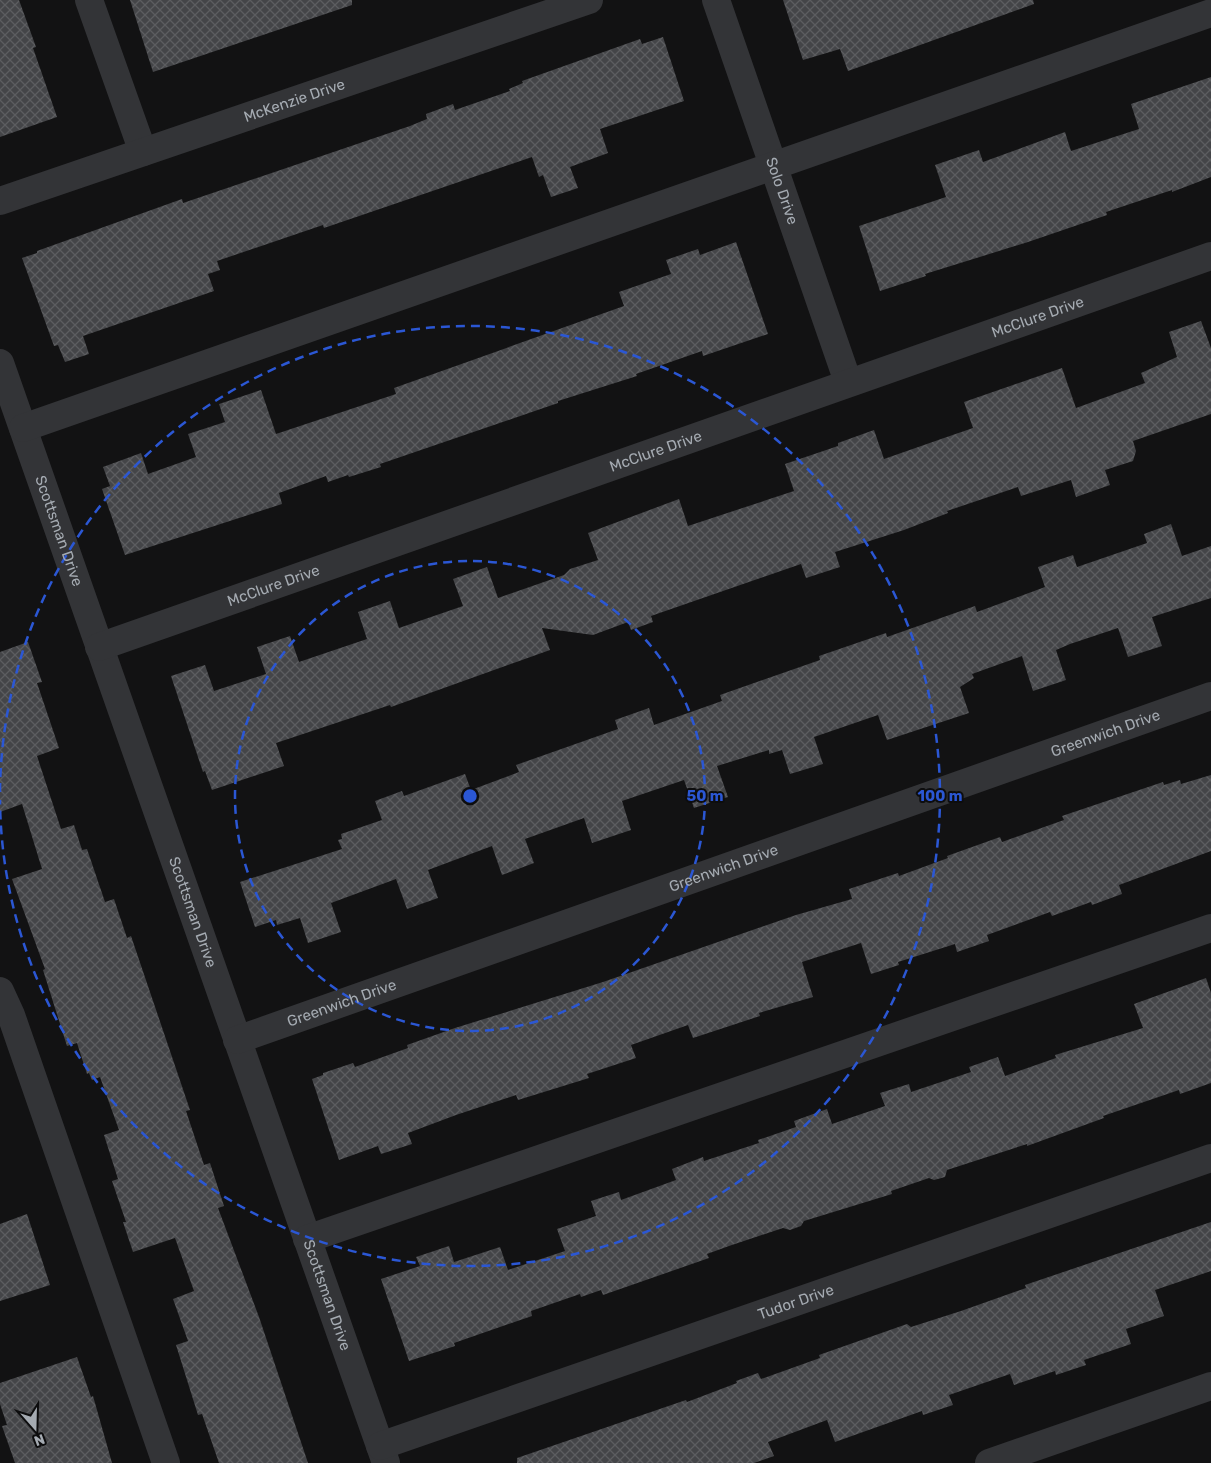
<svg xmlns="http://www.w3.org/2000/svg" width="1211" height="1463" font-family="Rubik,sans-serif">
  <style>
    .building { fill: url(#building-cross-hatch) }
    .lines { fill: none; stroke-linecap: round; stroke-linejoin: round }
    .minor { stroke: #333437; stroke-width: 28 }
    .ring { fill: none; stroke: #2b57d4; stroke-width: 2.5; stroke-dasharray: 9 6 }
    .labels { text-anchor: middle; stroke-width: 4; stroke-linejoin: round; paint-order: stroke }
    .street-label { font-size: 15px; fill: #a5abb2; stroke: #0d0d0e }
    .centre { fill: #2b57d4; stroke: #0d0d0e; stroke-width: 2.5 }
    .ring-label { font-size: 15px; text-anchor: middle; font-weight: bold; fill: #2b57d4; stroke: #0d0d0e; stroke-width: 4; stroke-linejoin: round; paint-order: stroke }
  </style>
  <defs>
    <pattern id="building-cross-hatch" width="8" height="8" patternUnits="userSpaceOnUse" patternTransform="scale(1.25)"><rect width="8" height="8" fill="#444548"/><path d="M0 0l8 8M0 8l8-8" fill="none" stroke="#5c5d60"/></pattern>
  </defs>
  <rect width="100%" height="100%" fill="#121213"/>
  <g class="building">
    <path d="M 0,0 L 19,0 L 36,47 L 33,48 L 57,117 L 0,137 Z"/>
    <path d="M 130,0 L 352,0 L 352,5 L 153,72 Z"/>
    <path d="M 783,0 L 1033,0 L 1034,4 L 848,71 L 840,49 L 803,60 Z"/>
    <path d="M 663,37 L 684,101 L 600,129 L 608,153 L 570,167 L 578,188 L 551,197 L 543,175 L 539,177 L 532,157 L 324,228 L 323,225 L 217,261 L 220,270 L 208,274 L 214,291 L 83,336 L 89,354 L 65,362 L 58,345 L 54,346 L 22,258 L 37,253 L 37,251 L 182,199 L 183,203 L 410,126 L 427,119 L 426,114 L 453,104 L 455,110 L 510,91 L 509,89 L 523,83 L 522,81 L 640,39 L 642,44 Z"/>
    <path d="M 1211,77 L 1211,177 L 1172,192 L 1172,190 L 1106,212 L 1107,215 L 1028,242 L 925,274 L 926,276 L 880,291 L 859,226 L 946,197 L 935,165 L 979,150 L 983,162 L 1065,132 L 1071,151 L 1139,129 L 1131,104 Z"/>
    <path d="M 736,242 L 768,334 L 703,356 L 702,351 L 636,374 L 637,376 L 558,401 L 558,403 L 380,464 L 381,467 L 349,477 L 348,475 L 328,482 L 326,476 L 279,493 L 282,504 L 125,555 L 102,489 L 110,486 L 103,467 L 141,453 L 148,474 L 196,457 L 188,434 L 225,422 L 219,404 L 261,390 L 276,434 L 396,394 L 394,388 L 624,306 L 619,292 L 671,274 L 666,260 L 698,249 L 700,255 Z"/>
    <path d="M 1201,321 L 1211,348 L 1211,414 L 1133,441 L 1136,451 L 1133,461 L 1105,470 L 1110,485 L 1076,497 L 1071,480 L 1021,496 L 1018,487 L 947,511 L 948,513 L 904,530 L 835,552 L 840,567 L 806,578 L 801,564 L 651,616 L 653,622 L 631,630 L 628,622 L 593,635 L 542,628 L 550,650 L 391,707 L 390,705 L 276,743 L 284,766 L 212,790 L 205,771 L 203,772 L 171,676 L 205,665 L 214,691 L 266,674 L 257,647 L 290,636 L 299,662 L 367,639 L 358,612 L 390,601 L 399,628 L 463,606 L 453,579 L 487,567 L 498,598 L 564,575 L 570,569 L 598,560 L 588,533 L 679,499 L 688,526 L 794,491 L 785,464 L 838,446 L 838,443 L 874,430 L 884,459 L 944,438 L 973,428 L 964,402 L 1062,368 L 1076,408 L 1145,383 L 1141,373 L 1177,357 L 1169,332 Z"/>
    <path d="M 1171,524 L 1182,556 L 1211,546 L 1211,598 L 1152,617 L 1162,646 L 1128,657 L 1118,628 L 1070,644 L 1056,650 L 1066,680 L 1033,691 L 1022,656 L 972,674 L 974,678 L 960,687 L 969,713 L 887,740 L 878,715 L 814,737 L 823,764 L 790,774 L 782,750 L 769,754 L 769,750 L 717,766 L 728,797 L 694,808 L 684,780 L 622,801 L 631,830 L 592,843 L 584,818 L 525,839 L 534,863 L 502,875 L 492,846 L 428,870 L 438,898 L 407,909 L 396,879 L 331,903 L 341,932 L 308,943 L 300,918 L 277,925 L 276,920 L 255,927 L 240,882 L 342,849 L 338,840 L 342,839 L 341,834 L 382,820 L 375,801 L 402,791 L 404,796 L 465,774 L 471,790 L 519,772 L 516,765 L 618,729 L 615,720 L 649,708 L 654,725 L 722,701 L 720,695 L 820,660 L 819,656 L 886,633 L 887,637 L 975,606 L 977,612 L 1045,587 L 1038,567 L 1073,555 L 1077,567 L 1147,543 L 1144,534 Z"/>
    <path d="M 28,642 L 42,682 L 37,683 L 59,748 L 37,756 L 61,829 L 74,825 L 82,850 L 87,849 L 105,902 L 114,899 L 127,938 L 131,936 L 190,1110 L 186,1111 L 204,1165 L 210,1163 L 224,1206 L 218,1208 L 259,1317 L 308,1463 L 219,1463 L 202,1414 L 198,1415 L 176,1345 L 188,1341 L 173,1299 L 194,1291 L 175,1238 L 133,1252 L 123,1222 L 126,1222 L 112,1181 L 118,1179 L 104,1135 L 119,1130 L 100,1077 L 92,1080 L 89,1073 L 87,1074 L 77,1043 L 67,1046 L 43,970 L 45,969 L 12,879 L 42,869 L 22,804 L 0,812 L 0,652 Z"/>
    <path d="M 1211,775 L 1211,851 L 1119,885 L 1122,894 L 1092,905 L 1091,902 L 1052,916 L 1050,912 L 987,935 L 989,941 L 957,952 L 955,944 L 898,962 L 899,965 L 871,974 L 861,943 L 802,962 L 813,997 L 759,1013 L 760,1016 L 693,1038 L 688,1025 L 631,1045 L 636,1058 L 587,1074 L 589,1078 L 518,1100 L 516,1095 L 456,1115 L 408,1133 L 412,1144 L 381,1154 L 378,1146 L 339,1160 L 312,1079 L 323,1075 L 323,1073 L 353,1063 L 355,1067 L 408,1048 L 407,1045 L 455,1028 L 603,982 L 796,915 L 852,899 L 849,889 L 898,873 L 899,876 L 948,858 L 947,856 L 1000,837 L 1002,842 L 1064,820 L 1062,816 L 1163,782 L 1164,785 L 1180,780 L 1181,784 Z"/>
    <path d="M 1206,978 L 1211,993 L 1211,1083 L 1180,1094 L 1179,1090 L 1103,1116 L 1104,1118 L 1027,1146 L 1027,1144 L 947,1170 L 945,1177 L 934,1180 L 929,1178 L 891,1191 L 892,1194 L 804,1221 L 801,1226 L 790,1230 L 783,1228 L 729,1246 L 707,1254 L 709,1258 L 603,1295 L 601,1290 L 581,1297 L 580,1294 L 531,1311 L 532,1316 L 454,1343 L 455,1346 L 409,1361 L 381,1279 L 420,1266 L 416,1257 L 449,1246 L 454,1262 L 500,1247 L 508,1270 L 565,1251 L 557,1229 L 596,1216 L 591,1201 L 619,1192 L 621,1200 L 676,1180 L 672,1169 L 703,1157 L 704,1161 L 759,1143 L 758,1140 L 796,1127 L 794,1121 L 827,1109 L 832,1124 L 885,1106 L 880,1093 L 909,1084 L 911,1092 L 971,1072 L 969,1067 L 998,1057 L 1005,1076 L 1056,1058 L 1055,1055 L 1143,1028 L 1134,1004 Z"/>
    <path d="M 27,1214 L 50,1285 L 0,1301 L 0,1224 Z"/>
    <path d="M 1211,1222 L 1211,1271 L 1155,1290 L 1164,1316 L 1126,1329 L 1131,1344 L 1084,1360 L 1086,1365 L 1056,1375 L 1055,1371 L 1014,1385 L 1010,1374 L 949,1395 L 953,1405 L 923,1415 L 922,1411 L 835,1442 L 827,1420 L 768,1442 L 774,1456 L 754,1463 L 517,1463 L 517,1458 L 686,1400 L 687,1402 L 737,1383 L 736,1381 L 758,1373 L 761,1379 L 820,1358 L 819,1355 L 907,1324 L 911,1327 L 961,1311 L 1026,1288 L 1025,1285 Z"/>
    <path d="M 77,1357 L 91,1397 L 93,1396 L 112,1463 L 15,1463 L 2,1426 L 7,1425 L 0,1404 L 0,1383 Z"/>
  </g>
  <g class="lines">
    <g class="minor">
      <path d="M 89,0 L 143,152"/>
      <path id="s1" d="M 716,0 L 848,382"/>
      <path id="s2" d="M 0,201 L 589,0"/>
      <path id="s3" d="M 0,363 L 386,1463"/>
      <path d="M 23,428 L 1211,13"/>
      <path id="s4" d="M 99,647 L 1211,256"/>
      <path d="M 0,991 L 11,1015 L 166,1463"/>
      <path id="s5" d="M 237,1040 L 1211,696"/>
      <path d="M 307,1239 L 1211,928"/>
      <path id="s6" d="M 380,1446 L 1211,1158"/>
      <path d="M 989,1463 L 1211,1386"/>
    </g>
  </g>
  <g class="ring">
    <circle cx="470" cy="796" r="235"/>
    <path d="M0 792A470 470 0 1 1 0 800"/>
  </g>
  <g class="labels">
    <g class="street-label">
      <text dy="5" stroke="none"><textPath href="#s2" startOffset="311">McKenzie Drive</textPath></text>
      <text dy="5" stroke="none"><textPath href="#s1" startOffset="202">Solo Drive</textPath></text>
      <text dy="5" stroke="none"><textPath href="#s4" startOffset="995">McClure Drive</textPath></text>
      <text dy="5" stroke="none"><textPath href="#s4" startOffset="590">McClure Drive</textPath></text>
      <text dy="5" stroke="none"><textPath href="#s3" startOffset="178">Scottsman Drive</textPath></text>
      <text dy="5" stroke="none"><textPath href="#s4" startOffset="185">McClure Drive</textPath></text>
      <text dy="5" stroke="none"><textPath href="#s5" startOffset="921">Greenwich Drive</textPath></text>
      <text dy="5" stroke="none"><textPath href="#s5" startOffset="516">Greenwich Drive</textPath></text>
      <text dy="5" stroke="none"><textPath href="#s3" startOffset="582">Scottsman Drive</textPath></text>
      <text dy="5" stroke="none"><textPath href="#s5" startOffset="111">Greenwich Drive</textPath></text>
      <text dy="5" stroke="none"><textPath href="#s3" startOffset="988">Scottsman Drive</textPath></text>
      <text dy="5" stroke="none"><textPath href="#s6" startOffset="440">Tudor Drive</textPath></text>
    </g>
  </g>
  <circle cx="470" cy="796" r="8" class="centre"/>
  <g class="ring-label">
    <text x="705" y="801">50 m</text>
    <text x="940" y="801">100 m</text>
  </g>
  <g transform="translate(35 1428) rotate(160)" stroke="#0d0d0e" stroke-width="4" paint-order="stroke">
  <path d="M0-4L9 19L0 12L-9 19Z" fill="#a5abb2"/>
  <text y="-8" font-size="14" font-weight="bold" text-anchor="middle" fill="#a5abb2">N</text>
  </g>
</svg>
